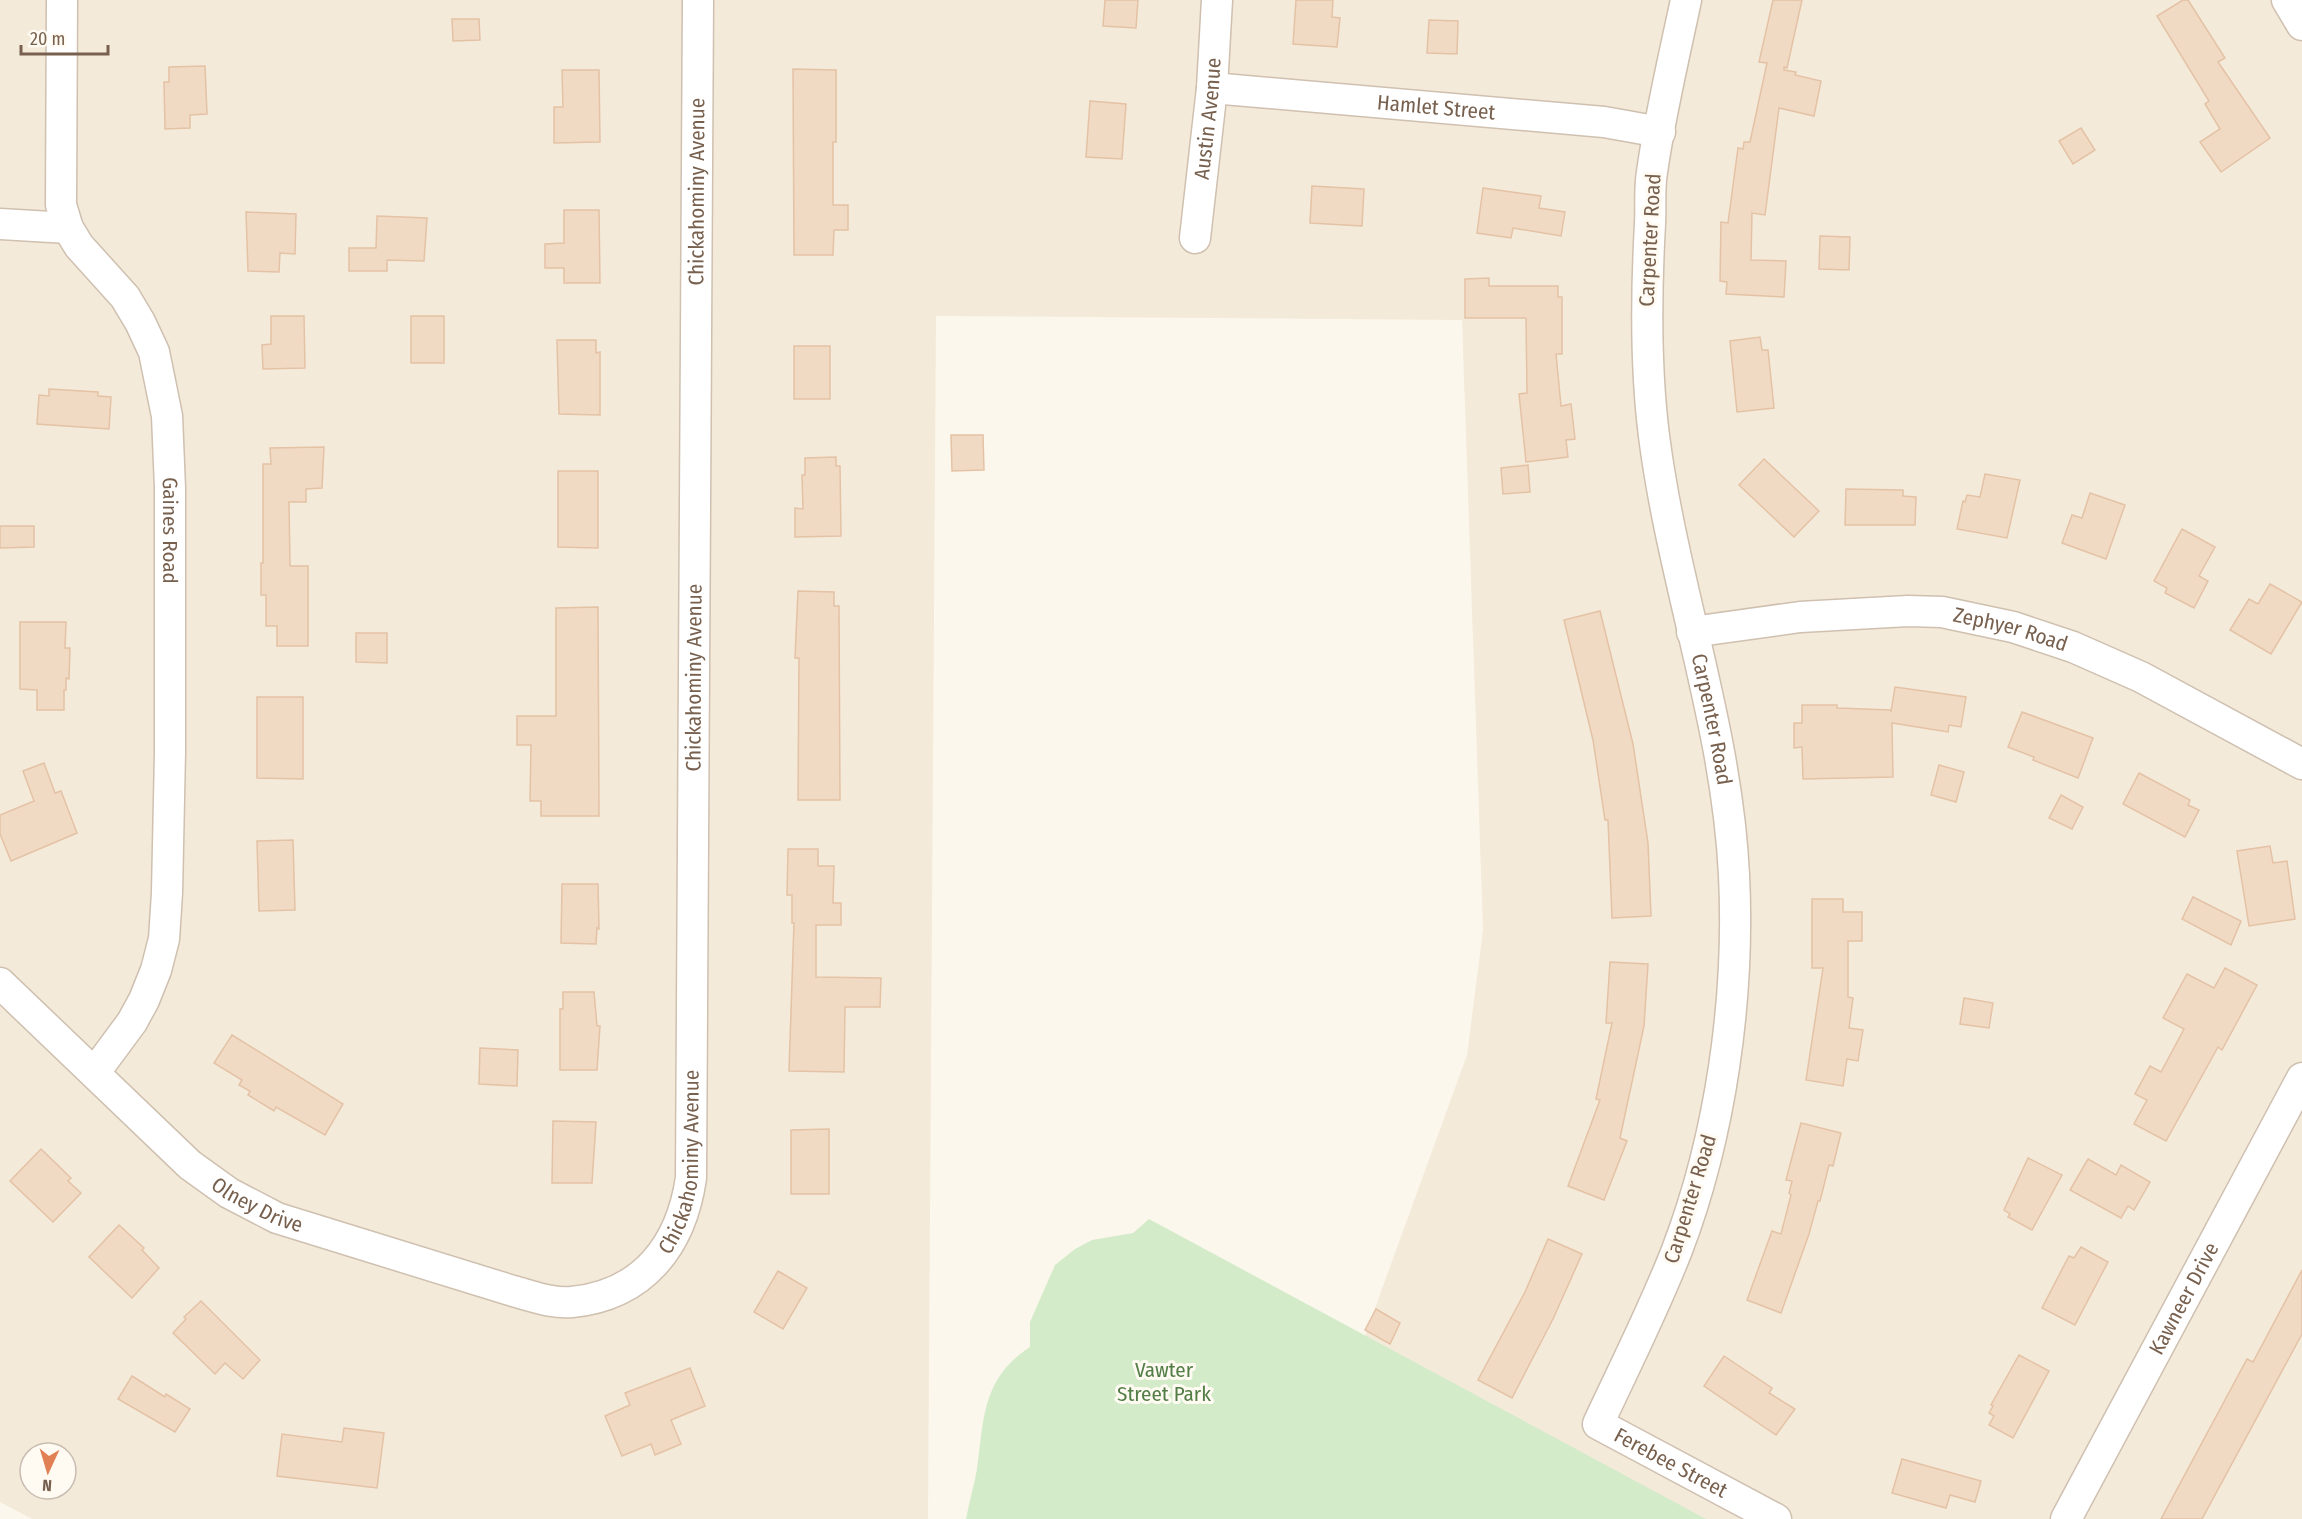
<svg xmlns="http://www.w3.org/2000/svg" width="2302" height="1519" font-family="'Fira Sans Condensed',sans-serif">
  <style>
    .residential { fill: #f4eada; fill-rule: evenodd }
    .green { fill: #d4ebca }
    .building { fill: #f1dac4; stroke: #e4c2a5; stroke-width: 1.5 }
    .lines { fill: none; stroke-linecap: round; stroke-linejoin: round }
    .minor-casing { stroke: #cfc0b0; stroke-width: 33 }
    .minor { stroke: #fff; stroke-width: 30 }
    .labels { text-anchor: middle; stroke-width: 6; stroke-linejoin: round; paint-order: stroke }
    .street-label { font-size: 21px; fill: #78604e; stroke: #fffbf3 }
    .park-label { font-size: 21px; fill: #527d46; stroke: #fffbf3 }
  </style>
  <rect width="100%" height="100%" fill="#fcf7ec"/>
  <path class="residential" d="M 0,0 L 2302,0 L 2302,1519 L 1655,1519 L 1355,1363 L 1467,1055 L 1483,930 L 1462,320 L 936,316 L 928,1519 L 32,1519 L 0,1502 ZM 30,1453 L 66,1453 L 66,1489 L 30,1489 Z"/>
  <path class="green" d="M 1149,1219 L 1706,1519 L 966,1519 C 969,1502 974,1486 977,1469 C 984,1418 982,1378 1030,1347 L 1030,1322 L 1055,1265 L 1075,1249 L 1092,1240 L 1133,1233 Z"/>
  <g class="building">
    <path d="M 1105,0 L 1138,0 L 1136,28 L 1103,26 Z"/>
    <path d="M 1296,0 L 1333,0 L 1332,17 L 1340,18 L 1337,47 L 1293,44 Z"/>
    <path d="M 1773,0 L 1802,0 L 1787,68 L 1784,67 L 1784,70 L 1796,72 L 1795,75 L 1821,81 L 1814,116 L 1779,108 L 1765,215 L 1752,213 L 1751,260 L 1786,261 L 1784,297 L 1726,294 L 1727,282 L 1720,281 L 1721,222 L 1728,223 L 1738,148 L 1743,149 L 1744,142 L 1750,142 L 1767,63 L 1759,62 Z"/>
    <path d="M 2183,0 L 2188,0 L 2225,58 L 2218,62 L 2270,138 L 2221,172 L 2200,142 L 2220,129 L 2205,104 L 2209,101 L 2157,16 Z"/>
    <path d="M 452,19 L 479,19 L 480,40 L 453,41 Z"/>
    <path d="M 1429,20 L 1458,21 L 1457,54 L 1427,53 Z"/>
    <path d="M 205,66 L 207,114 L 190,115 L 190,128 L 165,129 L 164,82 L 169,82 L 169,67 Z"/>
    <path d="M 793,69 L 836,70 L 836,142 L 833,142 L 833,205 L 848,205 L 848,230 L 834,230 L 833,255 L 794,255 Z"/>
    <path d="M 562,70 L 599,70 L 600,142 L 554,143 L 554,107 L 563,107 Z"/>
    <path d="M 1090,101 L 1126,104 L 1122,159 L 1086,157 Z"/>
    <path d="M 2081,128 L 2095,150 L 2073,164 L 2059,141 Z"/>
    <path d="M 1312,186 L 1364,189 L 1362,226 L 1310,223 Z"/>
    <path d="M 1483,188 L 1541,196 L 1539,208 L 1565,212 L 1561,236 L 1513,228 L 1511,238 L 1477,233 Z"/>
    <path d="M 564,210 L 599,210 L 600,283 L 564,283 L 564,268 L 545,268 L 545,244 L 564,243 Z"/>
    <path d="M 246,212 L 296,214 L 295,254 L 280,253 L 279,272 L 248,271 Z"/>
    <path d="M 377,216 L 427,218 L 424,261 L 387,260 L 387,271 L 349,271 L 349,248 L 376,248 Z"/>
    <path d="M 1820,236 L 1850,237 L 1849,270 L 1819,269 Z"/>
    <path d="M 1489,278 L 1489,286 L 1558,286 L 1558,297 L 1562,297 L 1562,354 L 1556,354 L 1561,406 L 1571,404 L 1575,439 L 1566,440 L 1568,457 L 1526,462 L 1519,394 L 1527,393 L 1526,318 L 1465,318 L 1465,279 Z"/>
    <path d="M 271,316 L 304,316 L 305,368 L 263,369 L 262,345 L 271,344 Z"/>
    <rect x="411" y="316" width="33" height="47"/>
    <path d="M 1760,337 L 1762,350 L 1768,350 L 1774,408 L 1737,412 L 1730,341 Z"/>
    <path d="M 557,340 L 596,340 L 596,353 L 600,352 L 600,415 L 559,414 Z"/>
    <rect x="794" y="346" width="36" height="53"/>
    <path d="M 49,389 L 98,392 L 98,396 L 111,397 L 109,429 L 37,424 L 39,395 L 49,396 Z"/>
    <path d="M 951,435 L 983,435 L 984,470 L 952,471 Z"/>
    <path d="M 324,447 L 322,488 L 306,489 L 306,502 L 289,502 L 290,566 L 308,566 L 308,646 L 277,646 L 277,626 L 266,626 L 266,595 L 261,595 L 261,563 L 263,563 L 263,464 L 271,464 L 270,448 Z"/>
    <path d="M 836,457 L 836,466 L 840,466 L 841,536 L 795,537 L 795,508 L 803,509 L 802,475 L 805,475 L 805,458 Z"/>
    <path d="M 1764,459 L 1819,511 L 1794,537 L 1739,485 Z"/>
    <path d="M 1528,465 L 1530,492 L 1503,494 L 1501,468 Z"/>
    <path d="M 558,471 L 598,471 L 598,548 L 558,547 Z"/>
    <path d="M 1985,474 L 2020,480 L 2007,538 L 1957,529 L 1963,501 L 1965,502 L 1967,495 L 1980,497 Z"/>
    <path d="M 1846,489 L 1903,490 L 1903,496 L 1916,497 L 1915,525 L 1845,525 Z"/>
    <path d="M 2090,493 L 2125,505 L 2106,559 L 2062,543 L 2072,515 L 2082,518 Z"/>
    <path d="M 0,526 L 34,526 L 34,547 L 0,548 Z"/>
    <path d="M 2182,529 L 2215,547 L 2199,576 L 2208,581 L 2194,608 L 2165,593 L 2167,588 L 2154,581 Z"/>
    <path d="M 2270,584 L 2302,602 L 2271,654 L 2230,630 L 2249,599 L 2258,604 Z"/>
    <path d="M 798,591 L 834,592 L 834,606 L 839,606 L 840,800 L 798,800 L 799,658 L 795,658 Z"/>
    <path d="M 598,607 L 599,816 L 541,816 L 541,801 L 530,801 L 531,745 L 517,745 L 517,716 L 556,716 L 556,608 Z"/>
    <path d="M 1600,611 L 1633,744 L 1648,843 L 1651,916 L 1612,918 L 1608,820 L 1605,820 L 1593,740 L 1564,620 Z"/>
    <path d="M 20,622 L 66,622 L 65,648 L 70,648 L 69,679 L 66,678 L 66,690 L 64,690 L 64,710 L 37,710 L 37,690 L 20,689 Z"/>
    <path d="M 356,633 L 387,633 L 387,663 L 356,662 Z"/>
    <path d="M 1895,687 L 1966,697 L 1961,727 L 1949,725 L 1948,732 L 1892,723 L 1893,777 L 1803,779 L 1802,747 L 1794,748 L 1794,723 L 1802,723 L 1802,705 L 1837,705 L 1837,708 L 1891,710 L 1891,712 Z"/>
    <path d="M 257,697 L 303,697 L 303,779 L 257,778 Z"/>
    <path d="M 2022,712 L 2093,738 L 2078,778 L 2033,760 L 2034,757 L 2008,747 Z"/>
    <path d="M 44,763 L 55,793 L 61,791 L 77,833 L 11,861 L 0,834 L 0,815 L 34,801 L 23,771 Z"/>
    <path d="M 1939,765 L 1964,772 L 1956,802 L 1931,795 Z"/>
    <path d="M 2139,773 L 2190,800 L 2188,805 L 2199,810 L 2185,837 L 2123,804 Z"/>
    <path d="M 2061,795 L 2083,807 L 2072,829 L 2049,818 Z"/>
    <path d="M 293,840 L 295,910 L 259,911 L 257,841 Z"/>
    <path d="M 2270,846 L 2273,863 L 2287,861 L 2295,919 L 2249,926 L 2237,851 Z"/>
    <path d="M 788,849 L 818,849 L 818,866 L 834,866 L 833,903 L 841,903 L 841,925 L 816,925 L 816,977 L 881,978 L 880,1007 L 845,1007 L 844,1072 L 789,1071 L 794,923 L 792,923 L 792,895 L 787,895 Z"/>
    <path d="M 562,884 L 598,884 L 599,929 L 597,928 L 596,944 L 561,943 Z"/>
    <path d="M 2193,897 L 2241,921 L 2231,945 L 2182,919 Z"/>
    <path d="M 1812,899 L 1843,899 L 1843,912 L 1862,912 L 1862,941 L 1848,941 L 1848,997 L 1853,998 L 1849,1028 L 1863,1030 L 1858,1061 L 1847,1059 L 1843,1086 L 1806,1080 L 1823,968 L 1812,968 Z"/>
    <path d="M 1610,962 L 1648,964 L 1644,1026 L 1620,1138 L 1627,1141 L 1604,1200 L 1568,1186 L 1600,1100 L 1596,1099 L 1612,1023 L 1606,1023 Z"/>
    <path d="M 2225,968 L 2257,985 L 2222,1050 L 2218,1047 L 2166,1141 L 2134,1124 L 2147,1100 L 2135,1094 L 2150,1066 L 2161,1072 L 2184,1029 L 2163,1018 L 2187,974 L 2214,988 Z"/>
    <path d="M 563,992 L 594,992 L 597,1026 L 600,1026 L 597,1070 L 560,1070 L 560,1009 L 563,1009 Z"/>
    <path d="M 1964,998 L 1993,1003 L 1989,1028 L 1960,1024 Z"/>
    <path d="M 232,1035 L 343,1104 L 325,1135 L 276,1107 L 274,1111 L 248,1095 L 250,1091 L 239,1085 L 242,1080 L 214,1063 Z"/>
    <path d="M 480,1048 L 518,1050 L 517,1086 L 479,1084 Z"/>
    <path d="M 553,1121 L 596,1122 L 592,1183 L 552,1183 Z"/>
    <path d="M 1801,1123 L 1841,1133 L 1833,1166 L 1829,1165 L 1820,1201 L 1818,1201 L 1809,1234 L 1781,1313 L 1747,1300 L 1772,1231 L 1781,1234 L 1791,1195 L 1789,1193 L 1792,1181 L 1786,1180 Z"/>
    <path d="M 829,1129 L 829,1194 L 791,1194 L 791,1130 Z"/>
    <path d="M 41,1149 L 71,1178 L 68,1181 L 81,1193 L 53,1222 L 10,1181 Z"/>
    <path d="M 2028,1158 L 2062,1175 L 2032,1230 L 2008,1217 L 2010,1214 L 2004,1210 Z"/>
    <path d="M 2088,1159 L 2116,1175 L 2121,1165 L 2150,1182 L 2134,1210 L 2128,1206 L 2121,1218 L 2070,1190 Z"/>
    <path d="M 119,1225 L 144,1248 L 142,1250 L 159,1268 L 132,1298 L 89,1257 Z"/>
    <path d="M 1548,1239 L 1582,1254 L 1553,1319 L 1512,1398 L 1478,1380 L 1525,1292 Z"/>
    <path d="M 2081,1247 L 2108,1262 L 2075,1325 L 2042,1308 L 2069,1256 L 2074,1258 Z"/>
    <path d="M 2302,1270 L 2302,1334 L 2202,1519 L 2161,1519 L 2247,1359 L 2253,1362 Z"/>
    <path d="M 778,1271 L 807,1288 L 783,1329 L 754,1312 Z"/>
    <path d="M 201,1301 L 260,1360 L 243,1379 L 225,1363 L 215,1374 L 173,1333 L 186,1319 L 184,1317 Z"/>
    <path d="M 1376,1309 L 1400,1323 L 1390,1344 L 1365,1330 Z"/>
    <path d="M 2019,1355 L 2049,1371 L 2013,1438 L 1989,1425 L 1994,1416 L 1989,1413 L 1993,1406 L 1991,1405 Z"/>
    <path d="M 1724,1356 L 1772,1388 L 1769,1393 L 1795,1409 L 1776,1435 L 1704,1386 Z"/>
    <path d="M 690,1368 L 705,1406 L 671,1420 L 681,1444 L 655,1455 L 651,1444 L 622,1456 L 605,1416 L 630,1405 L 625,1393 Z"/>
    <path d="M 132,1376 L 165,1397 L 166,1394 L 190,1409 L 175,1432 L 118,1399 Z"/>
    <path d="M 344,1428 L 384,1433 L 377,1488 L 277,1476 L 282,1434 L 342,1442 Z"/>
    <path d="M 1902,1459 L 1981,1481 L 1975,1502 L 1950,1495 L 1946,1508 L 1892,1493 Z"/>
  </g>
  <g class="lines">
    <defs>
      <g id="minor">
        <path id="s1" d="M 62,0 L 61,205 L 68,228 L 79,246 L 125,297 L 140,322 L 154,352 L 167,416 L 170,488 L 170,752 L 167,893 L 164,939 L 156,970 L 144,1000 L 132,1022 L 95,1072"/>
        <path id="s2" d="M 1686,0 C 1674,57 1660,115 1652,172 C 1649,189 1651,207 1650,224 C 1646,295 1645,365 1654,436 C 1673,584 1727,726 1734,875 C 1740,998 1721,1135 1677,1250 C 1654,1309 1625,1366 1598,1424 L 1776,1519"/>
        <path d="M 2287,0 L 2302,25"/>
        <path id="s3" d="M 1212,88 L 1604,122 L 1660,132"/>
        <path d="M 0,224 L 68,228"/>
        <path id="s4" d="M 1195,238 L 1212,88 L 1217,0"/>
        <path id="s5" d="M 1692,632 L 1800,617 L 1908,611 L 1942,612 L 2013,627 L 2073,647 L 2141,677 L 2302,764"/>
        <path id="s6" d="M 0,983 L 190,1165 L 229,1193 L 277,1218 L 513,1291 C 532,1296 553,1304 572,1302 C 643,1295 681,1246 691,1178 L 698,0"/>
        <path id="s7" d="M 2066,1519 L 2302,1078"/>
      </g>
    </defs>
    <use href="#minor" class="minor-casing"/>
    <use href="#minor" class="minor"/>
  </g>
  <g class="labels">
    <g class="street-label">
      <text dy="7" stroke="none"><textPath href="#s3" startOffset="225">Hamlet Street</textPath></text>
      <text dy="7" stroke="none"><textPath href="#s4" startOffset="120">Austin Avenue</textPath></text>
      <text dy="7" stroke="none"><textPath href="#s6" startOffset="1846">Chickahominy Avenue</textPath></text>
      <text transform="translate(1650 240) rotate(-87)" y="7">Carpenter Road</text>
      <text dy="7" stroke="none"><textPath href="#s1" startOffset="561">Gaines Road</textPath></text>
      <text dy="7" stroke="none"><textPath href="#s5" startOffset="322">Zephyer Road</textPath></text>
      <text dy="7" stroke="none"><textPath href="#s6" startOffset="1360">Chickahominy Avenue</textPath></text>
      <text dy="7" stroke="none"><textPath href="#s2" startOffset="729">Carpenter Road</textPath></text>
      <text dy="7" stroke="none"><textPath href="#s6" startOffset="874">Chickahominy Avenue</textPath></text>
      <text transform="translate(1690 1199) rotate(-73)" y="7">Carpenter Road</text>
      <text dy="7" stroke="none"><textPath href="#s6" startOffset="342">Olney Drive</textPath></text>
      <text dy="7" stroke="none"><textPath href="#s7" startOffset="250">Kawneer Drive</textPath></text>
      <text dy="7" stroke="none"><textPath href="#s2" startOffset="1542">Ferebee Street</textPath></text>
    </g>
    <g class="park-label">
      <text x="1164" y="1377">Vawter<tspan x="1164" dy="24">Street Park</tspan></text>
    </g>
  </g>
  <g transform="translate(48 1471) rotate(184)"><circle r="28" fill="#fffbf3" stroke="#c9bdb1" stroke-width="1.5"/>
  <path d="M0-4.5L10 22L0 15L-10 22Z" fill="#e28055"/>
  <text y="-9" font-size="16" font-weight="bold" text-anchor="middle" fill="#78604e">N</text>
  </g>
  <path d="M21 45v9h87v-9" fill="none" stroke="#78604e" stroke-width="3"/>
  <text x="30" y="45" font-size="18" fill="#78604e" stroke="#fffbf3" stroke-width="4.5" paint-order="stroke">20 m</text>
</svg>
